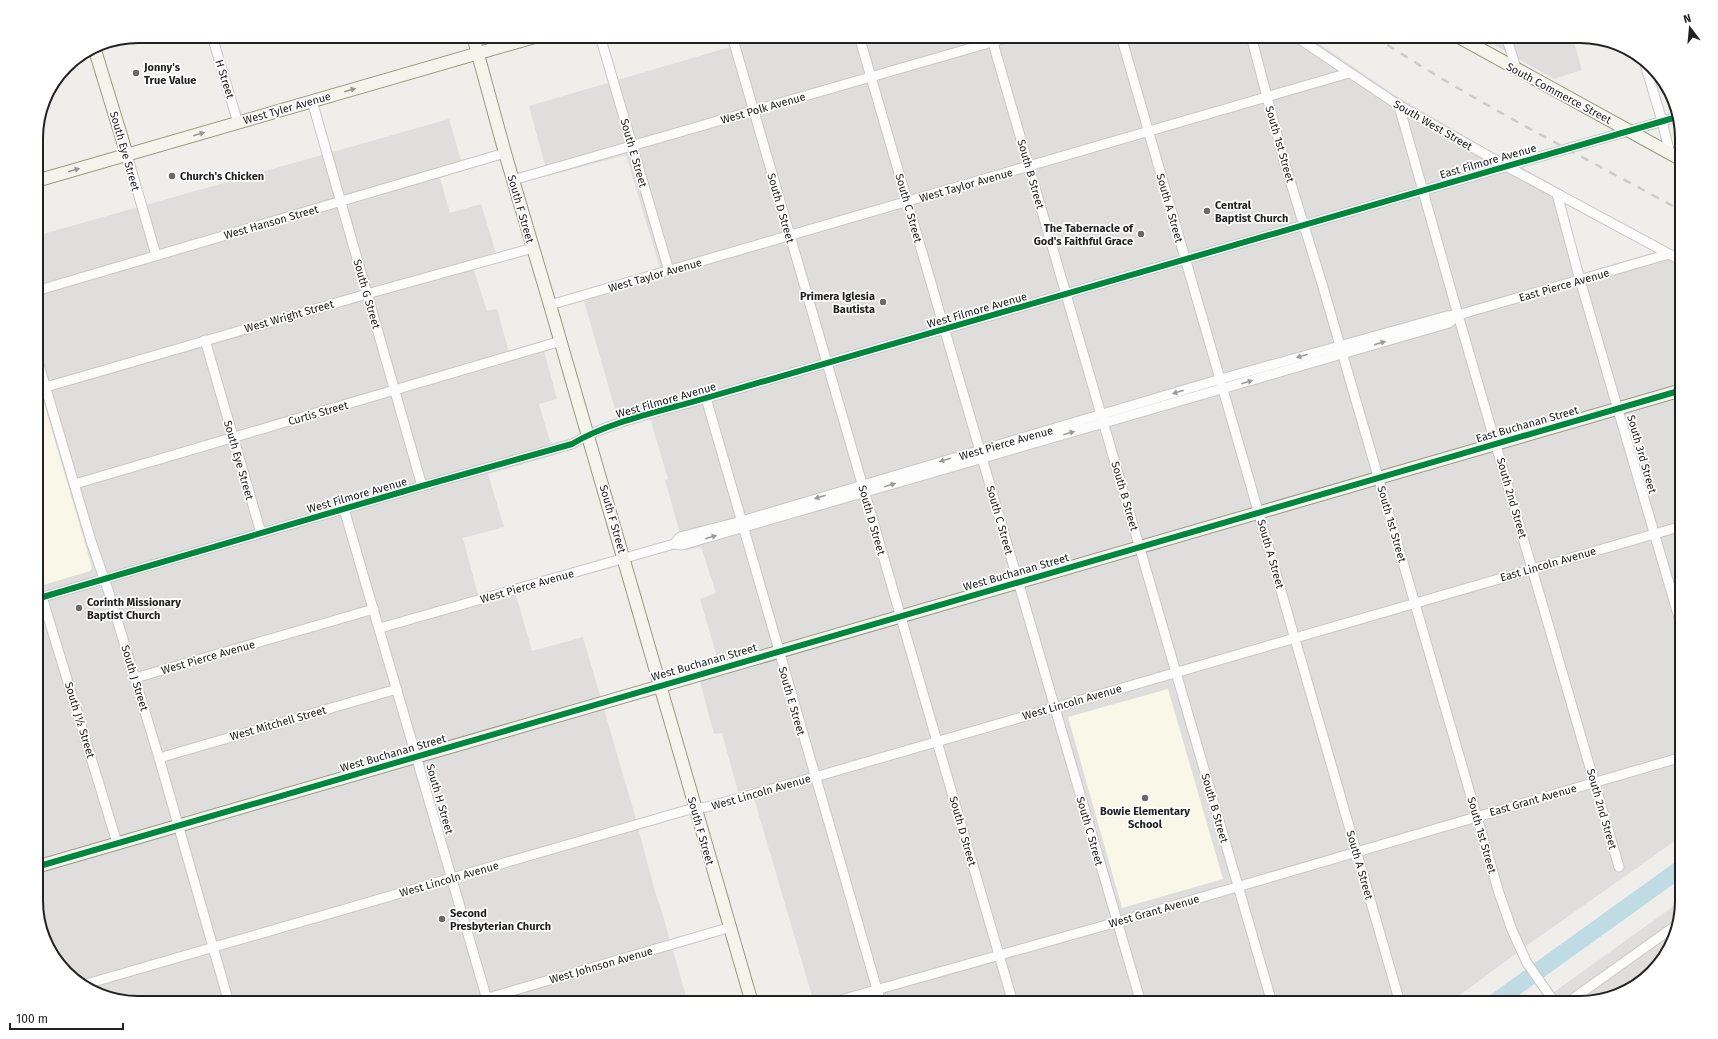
<svg xmlns="http://www.w3.org/2000/svg" width="1718" height="1039" font-family="'Fira Sans',sans-serif">
  <style>
    .residential { fill: #dfdedc }
    .education { fill: #f8f7e8 }
    .water { fill: #bfdbe3 }
    .lines { fill: none; stroke-linecap: round; stroke-linejoin: round }
    .street-casing { stroke: #c9c8c7; stroke-width: 11 }
    .secondary-casing { stroke: #999a82; stroke-width: 14 }
    .street { stroke: #fdfcfc; stroke-width: 9 }
    .secondary { stroke: #f4f4ed; stroke-width: 12 }
    .rail { stroke: #ccc; stroke-width: 2.5; stroke-dasharray: 8 8; stroke-linecap: butt }
    .cycleway-casing { stroke: #fff; stroke-width: 8 }
    .cycleway { stroke: #00873e; stroke-width: 6 }
    .oneway { fill: #969692 }
    .oneway2 { fill: #9a9a9a }
    .poi-dot { fill: #6a6968; stroke: #fff; stroke-width: 1.5 }
    .labels { text-anchor: middle; stroke-width: 3.5; stroke-linejoin: round; paint-order: stroke }
    .poi-label { font-size: 11px; font-weight: bold; fill: #222; stroke: #fff; text-anchor: start }
    .street-label { font-size: 11px; fill: #222; stroke: #fff }
    .rim { fill: none; stroke: #222; stroke-width: 2 }
  </style>
  <rect width="100%" height="100%" fill="#f0eeeb"/>
  <g class="residential">
    <path d="M 767,36 L 1308,36 L 1393,94 L 1482,146 L 1563,190 L 1567,214 L 1584,273 L 1655,252 L 1682,267 L 1682,836 L 1529,944 L 1449,1003 L 814,1003 L 751,788 L 738,792 L 722,733 L 714,734 L 695,663 L 717,657 L 700,599 L 716,593 L 701,547 L 685,551 L 665,480 L 668,479 L 647,408 L 617,416 L 584,301 L 663,278 L 626,155 L 548,176 L 529,106 Z"/>
    <path d="M 1483,36 L 1572,36 L 1582,70 L 1554,79 L 1489,42 Z"/>
    <path d="M 449,119 L 464,171 L 440,178 L 450,213 L 481,204 L 498,260 L 473,267 L 487,311 L 497,309 L 509,352 L 542,343 L 557,399 L 539,404 L 554,455 L 488,474 L 504,527 L 463,538 L 478,595 L 513,585 L 532,651 L 583,637 L 635,816 L 655,892 L 661,909 L 686,996 L 669,1001 L 669,1003 L 138,1003 L 87,989 L 50,952 L 36,907 L 36,587 L 90,571 L 92,568 L 36,377 L 36,236 Z"/>
    <path d="M 1682,900 L 1668,952 L 1631,989 L 1580,1003 L 1539,1003 Z"/>
  </g>
  <g class="education">
    <path d="M 36,377 L 92,568 L 90,571 L 36,587 Z"/>
    <path d="M 1168,689 L 1223,879 L 1122,908 L 1068,717 Z"/>
  </g>
  <path class="water" d="M 1682,857 L 1682,878 L 1508,1003 L 1479,1003 Z"/>
  <g class="lines">
    <defs>
      <g id="street">
        <path d="M 212,36 L 238,123"/>
        <path d="M 600,36 L 669,271"/>
        <path d="M 732,36 L 1013,1003"/>
        <path d="M 859,36 L 1141,1003"/>
        <path d="M 991,36 L 1272,1003"/>
        <path d="M 1121,36 L 1400,1003"/>
        <path d="M 1251,36 L 1284,161 L 1323,287 L 1499,893 L 1512,930 L 1527,963 L 1555,1003"/>
        <path d="M 1295,36 L 1398,105 L 1506,166 L 1682,261"/>
        <path d="M 1506,36 L 1517,71"/>
        <path d="M 1465,41 L 1483,36"/>
        <path d="M 1645,64 L 1662,121 L 1670,154"/>
        <path d="M 312,101 L 422,486"/>
        <path d="M 1399,106 L 1458,315 L 1619,867"/>
        <path d="M 127,155 L 156,255"/>
        <path d="M 513,180 L 1013,36"/>
        <path d="M 1557,194 L 1580,280 L 1682,628"/>
        <path d="M 36,291 L 505,153"/>
        <path d="M 550,305 L 1349,73"/>
        <path d="M 205,340 L 261,533"/>
        <path d="M 36,355 L 91,541 L 109,593 L 159,758 L 229,1003"/>
        <path d="M 46,387 L 367,294 L 533,248"/>
        <path d="M 706,398 L 881,1003"/>
        <path d="M 75,484 L 561,341"/>
        <path d="M 344,509 L 488,1003"/>
        <path d="M 674,544 L 680,537 L 742,521 L 1221,379 L 1447,316 L 1458,315 L 1669,254"/>
        <path d="M 42,597 L 117,843"/>
        <path d="M 36,599 L 422,486 L 572,444 C 610,421 663,411 706,398 L 1677,117"/>
        <path d="M 380,628 L 674,544 L 682,545 L 1342,354 L 1449,323 L 1458,315"/>
        <path d="M 135,678 L 374,609"/>
        <path d="M 159,758 L 397,689"/>
        <path d="M 83,985 L 694,808 L 707,807 L 815,777 L 1682,526"/>
        <path d="M 471,1003 L 731,927"/>
        <path d="M 830,1003 L 1117,922 L 1682,757"/>
        <path d="M 1567,1003 L 1675,926"/>
      </g>
      <g id="secondary">
        <path d="M 473,36 L 505,153 L 550,305 L 752,1003"/>
        <path d="M 1457,36 L 1682,160"/>
        <path d="M 94,47 L 127,155"/>
        <path d="M 36,181 L 538,36"/>
        <path d="M 36,867 L 1682,390"/>
      </g>
    </defs>
    <use href="#street" class="street-casing"/>
    <use href="#secondary" class="secondary-casing"/>
    <use href="#street" class="street"/>
    <use href="#secondary" class="secondary"/>
    <path class="rail" d="M 1374,36 C 1472,101 1578,154 1682,211"/>
    <defs>
      <g id="cycleway">
        <path d="M 36,599 L 422,486 L 572,444 C 610,421 663,411 706,398 L 1677,117"/>
        <path d="M 36,867 L 1682,390"/>
      </g>
    </defs>
    <use href="#cycleway" class="cycleway-casing"/>
    <use href="#cycleway" class="cycleway"/>
  </g>
  <defs><path id="oneway-solid" d="M-6-.8H1V-3.2L6.5 0L1 3.2V.8H-6Z"/></defs>
  <g class="oneway">
    <use href="#oneway-solid" transform="translate(350 90) rotate(-16)"/>
    <use href="#oneway-solid" transform="translate(199 134) rotate(-16)"/>
    <use href="#oneway-solid" transform="translate(74 170) rotate(-16)"/>
  </g>
  <g class="oneway2">
    <use href="#oneway-solid" transform="translate(1380 343) rotate(-16)"/>
    <use href="#oneway-solid" transform="translate(1302 356) rotate(164)"/>
    <use href="#oneway-solid" transform="translate(1247 382) rotate(-16)"/>
    <use href="#oneway-solid" transform="translate(1178 392) rotate(163)"/>
    <use href="#oneway-solid" transform="translate(1069 433) rotate(-16)"/>
    <use href="#oneway-solid" transform="translate(945 460) rotate(164)"/>
    <use href="#oneway-solid" transform="translate(890 485) rotate(-16)"/>
    <use href="#oneway-solid" transform="translate(820 497) rotate(163)"/>
    <use href="#oneway-solid" transform="translate(711 537) rotate(-16)"/>
  </g>
  <g class="poi-dot">
    <circle cx="136" cy="73" r="4"/>
    <circle cx="172" cy="176" r="4"/>
    <circle cx="1207" cy="211" r="4"/>
    <circle cx="1141" cy="234" r="4"/>
    <circle cx="883" cy="302" r="4"/>
    <circle cx="79" cy="608" r="4"/>
    <circle cx="1145" cy="798" r="4"/>
    <circle cx="442" cy="919" r="4"/>
  </g>
  <g class="labels">
    <g class="poi-label">
      <text x="144" y="71">Jonny's<tspan x="144" dy="13">True Value</tspan></text>
      <text x="180" y="180">Church's Chicken</text>
      <text x="1215" y="209">Central<tspan x="1215" dy="13">Baptist Church</tspan></text>
      <text x="1133" y="232" text-anchor="end">The Tabernacle of<tspan x="1133" dy="13">God's Faithful Grace</tspan></text>
      <text x="875" y="300" text-anchor="end">Primera Iglesia<tspan x="875" dy="13">Bautista</tspan></text>
      <text x="87" y="606">Corinth Missionary<tspan x="87" dy="13">Baptist Church</tspan></text>
      <text x="1145" y="815" text-anchor="middle">Bowie Elementary<tspan x="1145" dy="13">School</tspan></text>
      <text x="450" y="917">Second<tspan x="450" dy="13">Presbyterian Church</tspan></text>
    </g>
    <g class="street-label">
      <text transform="translate(225 79) rotate(73)" y="4">H Street</text>
      <text transform="translate(1559 93) rotate(28)" y="4">South Commerce Street</text>
      <text transform="translate(287 108) rotate(-16)" y="4">West Tyler Avenue</text>
      <text transform="translate(763 108) rotate(-16)" y="4">West Polk Avenue</text>
      <text transform="translate(1433 125) rotate(30)" y="4">South West Street</text>
      <text transform="translate(1280 144) rotate(74)" y="4">South 1st Street</text>
      <text transform="translate(125 151) rotate(74)" y="4">South Eye Street</text>
      <text transform="translate(634 153) rotate(74)" y="4">South E Street</text>
      <text transform="translate(1488 161) rotate(-16)" y="4">East Filmore Avenue</text>
      <text transform="translate(1031 174) rotate(74)" y="4">South B Street</text>
      <text transform="translate(966 185) rotate(-16)" y="4">West Taylor Avenue</text>
      <text transform="translate(781 208) rotate(74)" y="4">South D Street</text>
      <text transform="translate(909 208) rotate(74)" y="4">South C Street</text>
      <text transform="translate(1170 208) rotate(74)" y="4">South A Street</text>
      <text transform="translate(521 209) rotate(74)" y="4">South F Street</text>
      <text transform="translate(271 222) rotate(-16)" y="4">West Hanson Street</text>
      <text transform="translate(655 275) rotate(-16)" y="4">West Taylor Avenue</text>
      <text transform="translate(1564 285) rotate(-16)" y="4">East Pierce Avenue</text>
      <text transform="translate(367 294) rotate(74)" y="4">South G Street</text>
      <text transform="translate(977 310) rotate(-16)" y="4">West Filmore Avenue</text>
      <text transform="translate(289 316) rotate(-16)" y="4">West Wright Street</text>
      <text transform="translate(666 400) rotate(-16)" y="4">West Filmore Avenue</text>
      <text transform="translate(318 413) rotate(-16)" y="4">Curtis Street</text>
      <text transform="translate(1527 424) rotate(-16)" y="4">East Buchanan Street</text>
      <text transform="translate(1006 443) rotate(-16)" y="4">West Pierce Avenue</text>
      <text transform="translate(1642 454) rotate(74)" y="4">South 3rd Street</text>
      <text transform="translate(239 460) rotate(74)" y="4">South Eye Street</text>
      <text transform="translate(357 495) rotate(-16)" y="4">West Filmore Avenue</text>
      <text transform="translate(1125 496) rotate(74)" y="4">South B Street</text>
      <text transform="translate(1512 498) rotate(74)" y="4">South 2nd Street</text>
      <text transform="translate(613 519) rotate(74)" y="4">South F Street</text>
      <text transform="translate(872 520) rotate(74)" y="4">South D Street</text>
      <text transform="translate(1000 520) rotate(74)" y="4">South C Street</text>
      <text transform="translate(1392 524) rotate(74)" y="4">South 1st Street</text>
      <text transform="translate(1271 554) rotate(74)" y="4">South A Street</text>
      <text transform="translate(1548 564) rotate(-16)" y="4">East Lincoln Avenue</text>
      <text transform="translate(1016 572) rotate(-16)" y="4">West Buchanan Street</text>
      <text transform="translate(527 586) rotate(-16)" y="4">West Pierce Avenue</text>
      <text transform="translate(208 657) rotate(-16)" y="4">West Pierce Avenue</text>
      <text transform="translate(704 662) rotate(-16)" y="4">West Buchanan Street</text>
      <text transform="translate(135 678) rotate(73)" y="4">South J Street</text>
      <text transform="translate(792 701) rotate(74)" y="4">South E Street</text>
      <text transform="translate(1072 702) rotate(-16)" y="4">West Lincoln Avenue</text>
      <text transform="translate(80 720) rotate(73)" y="4">South J½ Street</text>
      <text transform="translate(278 723) rotate(-16)" y="4">West Mitchell Street</text>
      <text transform="translate(393 753) rotate(-16)" y="4">West Buchanan Street</text>
      <text transform="translate(761 792) rotate(-16)" y="4">West Lincoln Avenue</text>
      <text transform="translate(440 799) rotate(74)" y="4">South H Street</text>
      <text transform="translate(1533 800) rotate(-16)" y="4">East Grant Avenue</text>
      <text transform="translate(1215 808) rotate(74)" y="4">South B Street</text>
      <text transform="translate(1602 809) rotate(74)" y="4">South 2nd Street</text>
      <text transform="translate(701 831) rotate(74)" y="4">South F Street</text>
      <text transform="translate(963 831) rotate(74)" y="4">South D Street</text>
      <text transform="translate(1090 831) rotate(74)" y="4">South C Street</text>
      <text transform="translate(1482 835) rotate(74)" y="4">South 1st Street</text>
      <text transform="translate(1360 865) rotate(74)" y="4">South A Street</text>
      <text transform="translate(449 879) rotate(-16)" y="4">West Lincoln Avenue</text>
      <text transform="translate(1154 911) rotate(-16)" y="4">West Grant Avenue</text>
      <text transform="translate(601 965) rotate(-16)" y="4">West Johnson Avenue</text>
    </g>
  </g>
  <path d="M0 0H1718V1039H0ZM138 43H1580A95 95 0 0 1 1675 138V901A95 95 0 0 1 1580 996H138A95 95 0 0 1 43 901V138A95 95 0 0 1 138 43Z" fill="#fff" fill-rule="evenodd"/>
  <path class="rim" d="M138 43H1580A95 95 0 0 1 1675 138V901A95 95 0 0 1 1580 996H138A95 95 0 0 1 43 901V138A95 95 0 0 1 138 43Z"/>
  <g transform="translate(1690 28) rotate(344)" stroke="#ffffff" stroke-width="3" paint-order="stroke">
  <path d="M0-3L7 15L0 10L-7 15Z" fill="#222222"/>
  <text y="-6" font-size="11" font-weight="bold" text-anchor="middle" fill="#222222">N</text>
  </g>
  <path d="M10 1023v6h113v-6" fill="none" stroke="#222222" stroke-width="2"/>
  <text x="16" y="1023" font-size="12" fill="#222222" stroke="#ffffff" stroke-width="3" paint-order="stroke">100 m</text>
</svg>
